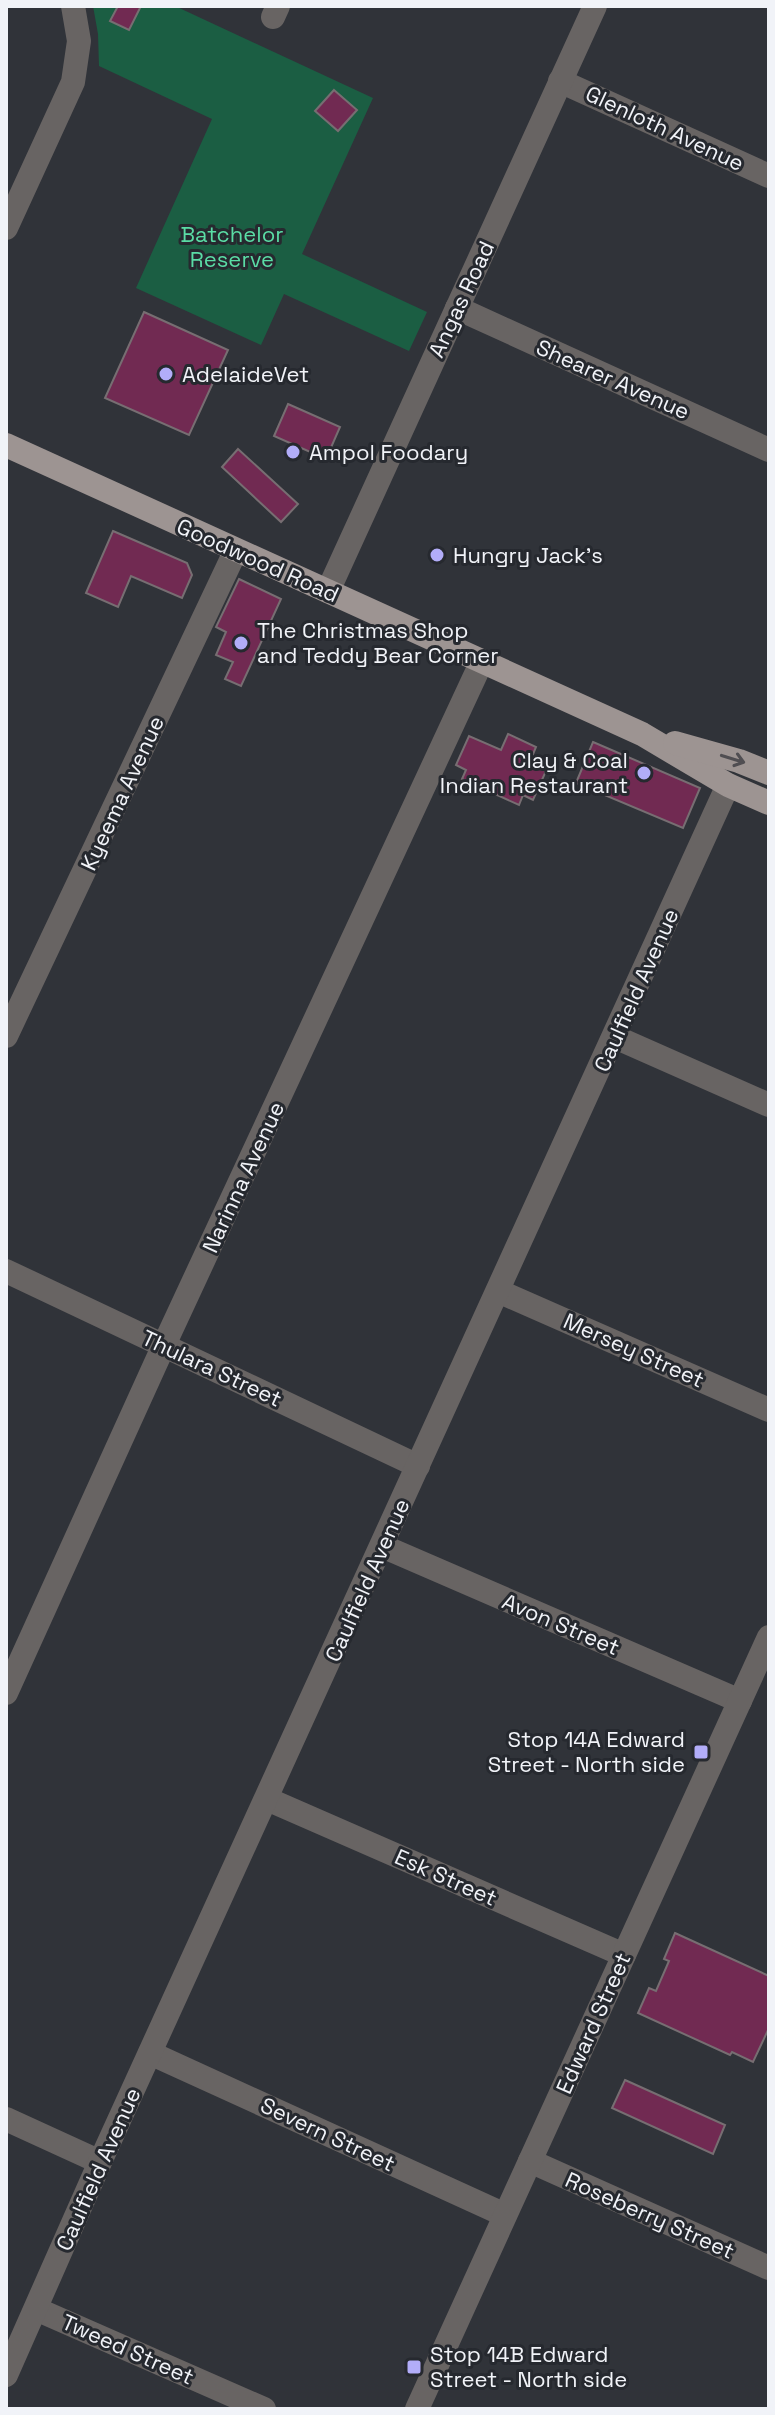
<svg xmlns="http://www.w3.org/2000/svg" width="775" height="2415" font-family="'Space Grotesk',sans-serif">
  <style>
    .green { fill: #1b5e43 }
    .building { fill: #712a52; stroke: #776e72; stroke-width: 2 }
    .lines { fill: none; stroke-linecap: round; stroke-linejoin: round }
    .minor { stroke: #686463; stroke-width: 24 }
    .major { stroke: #9d9492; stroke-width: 24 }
    .oneway { stroke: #504e52 }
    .poi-dot { fill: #b2adf9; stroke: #26292f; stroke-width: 3 }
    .labels { text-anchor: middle; stroke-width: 6; stroke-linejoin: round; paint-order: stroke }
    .street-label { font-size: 22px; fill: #f1f3f8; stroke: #26292f }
    .park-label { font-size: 22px; fill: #5adca5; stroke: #26292f }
    .poi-label { font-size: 22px; fill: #f1f3f8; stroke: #26292f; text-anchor: start }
  </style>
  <rect width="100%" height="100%" fill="#303339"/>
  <path class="green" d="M 93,6 L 175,6 L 373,98 L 302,254 L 427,312 L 409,351 L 284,294 L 261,345 L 136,288 L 212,119 L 99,66 L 98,34 Z"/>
  <g class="building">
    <path d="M 118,6 L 141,6 L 129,30 L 110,21 Z"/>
    <path d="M 334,90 L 357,110 L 338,131 L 315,111 Z"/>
    <path d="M 144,312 L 228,350 L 189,435 L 105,398 Z"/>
    <path d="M 288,404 L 340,427 L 326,459 L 274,436 Z"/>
    <path d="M 238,449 L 298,504 L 281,522 L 222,467 Z"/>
    <path d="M 113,531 L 187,563 L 192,575 L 182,598 L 131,576 L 118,607 L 86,593 Z"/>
    <path d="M 239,579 L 281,599 L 241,686 L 225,679 L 233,662 L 216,655 L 226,632 L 216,627 Z"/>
    <path d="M 508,734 L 536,747 L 529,764 L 546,771 L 533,800 L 523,795 L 519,805 L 462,779 L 466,770 L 456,765 L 469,736 L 501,750 Z"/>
    <path d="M 593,742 L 700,788 L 683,828 L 576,783 Z"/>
    <path d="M 675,1933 L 769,1976 L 769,2028 L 753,2062 L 732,2052 L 730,2055 L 638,2013 L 649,1988 L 656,1991 L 669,1961 L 664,1959 Z"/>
    <path d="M 625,2080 L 725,2125 L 713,2154 L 612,2108 Z"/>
  </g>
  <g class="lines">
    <g class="minor">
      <path d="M 273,17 L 278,6"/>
      <path d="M 560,81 L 769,176"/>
      <path d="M 6,228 L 73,82 L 79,41 L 73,6"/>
      <path d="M 457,308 L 769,450"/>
      <path d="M 328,591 L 595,6"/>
      <path d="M 6,1036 L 236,550"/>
      <path d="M 615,1037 L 769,1105"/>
      <path d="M 6,1271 L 418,1466"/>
      <path d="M 498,1291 L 769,1410"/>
      <path d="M 382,1546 L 740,1701"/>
      <path d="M 6,1693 L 164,1345 L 482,661"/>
      <path d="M 267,1799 L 624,1955"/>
      <path d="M 150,2053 L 505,2215"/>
      <path d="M 6,2119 L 100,2162"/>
      <path d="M 530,2161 L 769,2268"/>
      <path d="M 36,2309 L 264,2409"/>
      <path d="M 6,2375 L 100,2162 L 728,785"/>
      <path d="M 417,2409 L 769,1637"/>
    </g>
    <g class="major">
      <path d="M 6,445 L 642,734 L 728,785 L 769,803"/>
      <path d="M 675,743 L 739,761 L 769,773"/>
    </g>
  </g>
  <defs><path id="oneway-shaft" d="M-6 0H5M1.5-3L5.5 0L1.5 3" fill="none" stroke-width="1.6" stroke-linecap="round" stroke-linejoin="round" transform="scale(2)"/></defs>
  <use class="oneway" href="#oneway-shaft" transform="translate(733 759) rotate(17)"/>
  <g class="poi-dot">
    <circle cx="166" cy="374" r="8"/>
    <circle cx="293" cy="452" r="8"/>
    <circle cx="437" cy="555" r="8"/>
    <circle cx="241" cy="643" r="8"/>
    <circle cx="644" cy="773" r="8"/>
    <rect x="693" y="1744" width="16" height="16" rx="4"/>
    <rect x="406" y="2359" width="16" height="16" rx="4"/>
  </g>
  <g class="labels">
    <g class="street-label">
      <text transform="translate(665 128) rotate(25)" y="8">Glenloth Avenue</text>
      <text transform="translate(461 299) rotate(-65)" y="8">Angas Road</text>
      <text transform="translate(613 379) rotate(24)" y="8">Shearer Avenue</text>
      <text transform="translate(258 560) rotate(24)" y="8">Goodwood Road</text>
      <text transform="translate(122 793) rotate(-65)" y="8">Kyeema Avenue</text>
      <text transform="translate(636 990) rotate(-66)" y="8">Caulfield Avenue</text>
      <text transform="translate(243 1177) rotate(-65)" y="8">Narinna Avenue</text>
      <text transform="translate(634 1350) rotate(24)" y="8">Mersey Street</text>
      <text transform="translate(212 1368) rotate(25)" y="8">Thulara Street</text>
      <text transform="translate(367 1580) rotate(-66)" y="8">Caulfield Avenue</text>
      <text transform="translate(561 1624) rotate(23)" y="8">Avon Street</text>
      <text transform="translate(446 1877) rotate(24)" y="8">Esk Street</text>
      <text transform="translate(593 2023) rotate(-66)" y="8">Edward Street</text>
      <text transform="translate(328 2134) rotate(25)" y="8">Severn Street</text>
      <text transform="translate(98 2169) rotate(-66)" y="8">Caulfield Avenue</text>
      <text transform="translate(650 2215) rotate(24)" y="8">Roseberry Street</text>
      <text transform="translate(128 2349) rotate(24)" y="8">Tweed Street</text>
    </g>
    <g class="park-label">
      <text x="232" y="242">Batchelor<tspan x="232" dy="25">Reserve</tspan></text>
    </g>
    <g class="poi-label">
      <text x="182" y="382">AdelaideVet</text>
      <text x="309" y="460">Ampol Foodary</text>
      <text x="453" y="563">Hungry Jack's</text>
      <text x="257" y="638">The Christmas Shop<tspan x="257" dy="25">and Teddy Bear Corner</tspan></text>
      <text x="628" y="768" text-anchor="end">Clay &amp; Coal<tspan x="628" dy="25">Indian Restaurant</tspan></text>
      <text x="685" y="1747" text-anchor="end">Stop 14A Edward<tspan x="685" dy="25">Street - North side</tspan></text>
      <text x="430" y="2362">Stop 14B Edward<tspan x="430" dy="25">Street - North side</tspan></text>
    </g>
  </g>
  <rect width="775" height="2415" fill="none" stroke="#f1f3f8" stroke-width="16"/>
</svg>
